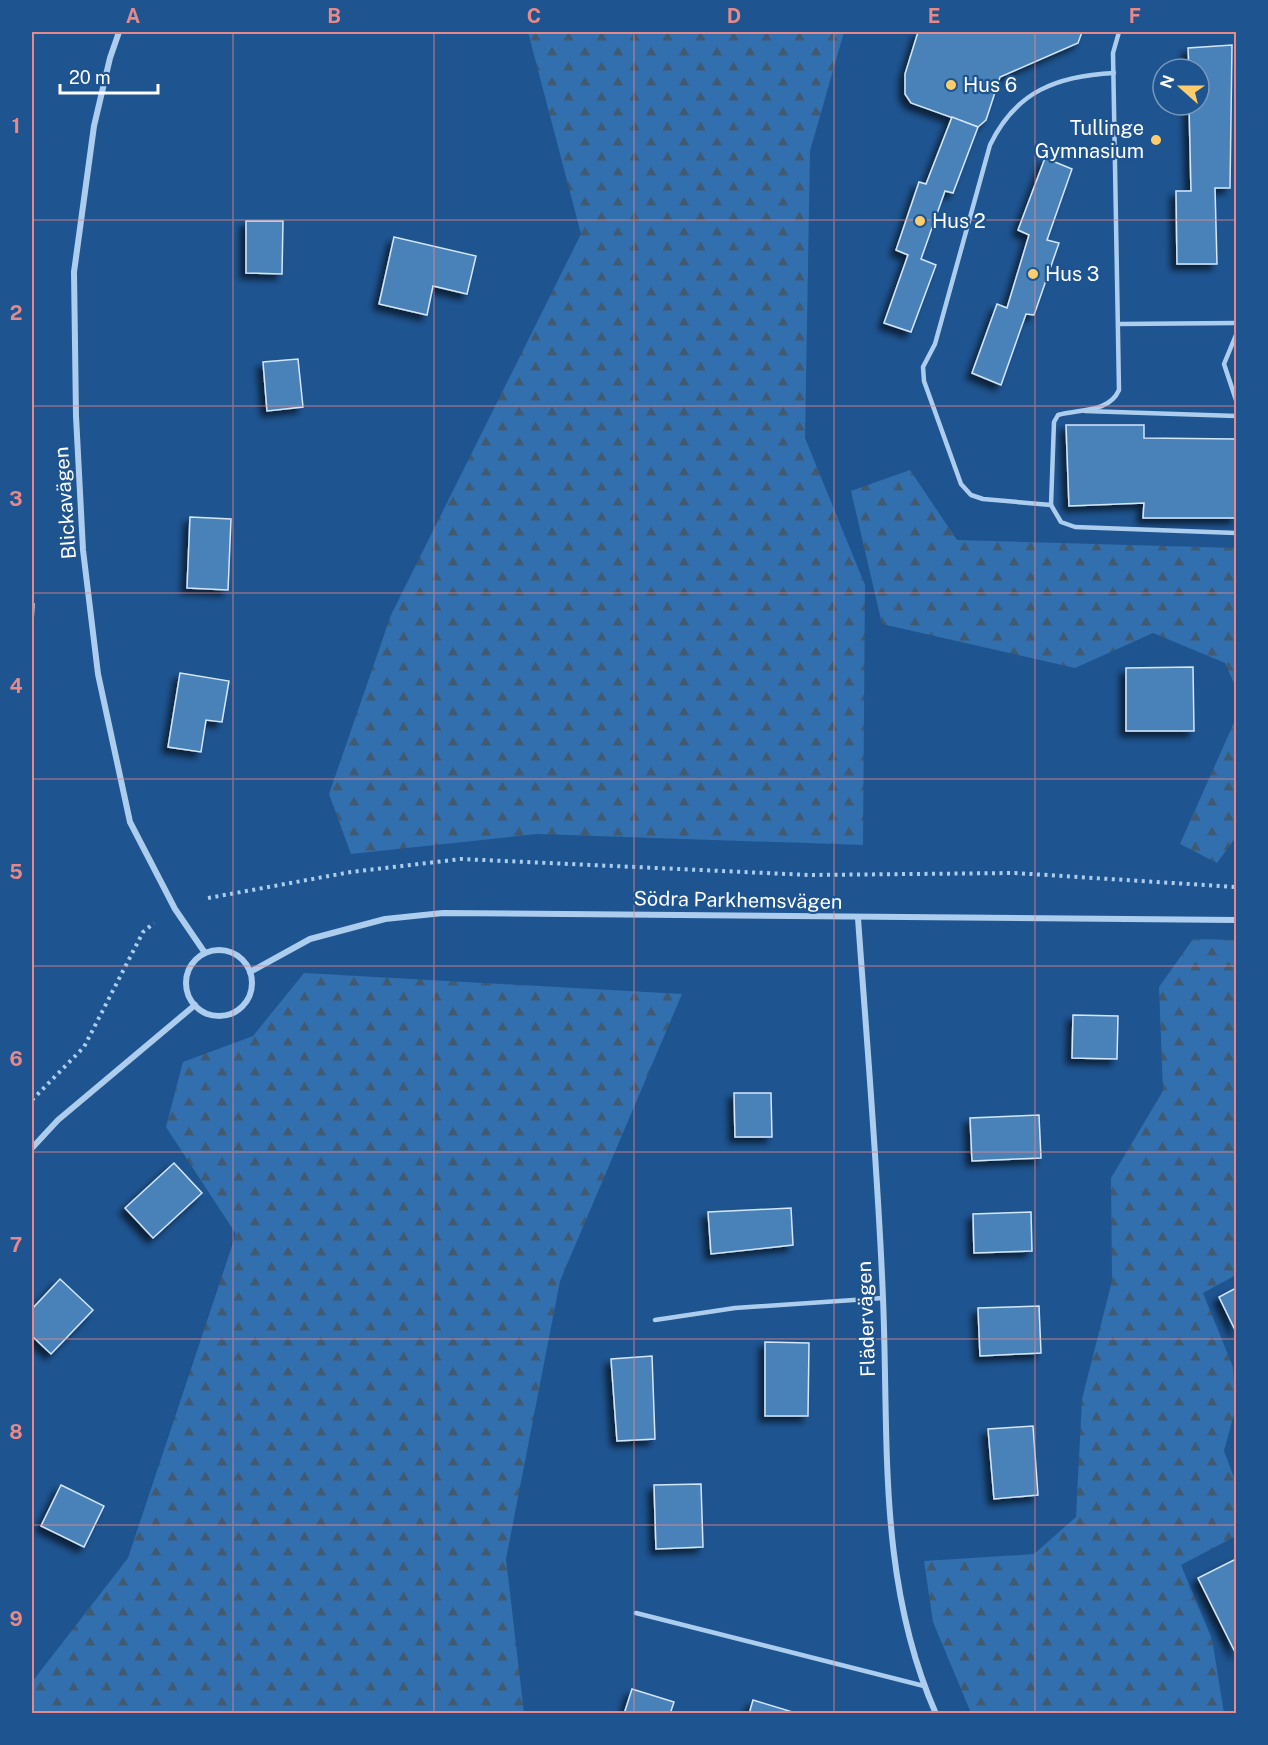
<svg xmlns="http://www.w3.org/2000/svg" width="1268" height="1745" font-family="'Public Sans',sans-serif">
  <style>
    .forest { fill: url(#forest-firs) }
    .building { fill: #4a81b9; stroke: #d3e6fa; stroke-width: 1.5; filter: url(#shadow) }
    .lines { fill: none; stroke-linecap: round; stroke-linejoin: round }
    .path { stroke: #adcdee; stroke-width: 4; stroke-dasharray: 3 4.5; stroke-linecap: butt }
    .service { stroke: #adcdee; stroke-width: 4.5 }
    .minor { stroke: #adcdee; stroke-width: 6 }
    .grid { fill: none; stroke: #e88989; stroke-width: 1.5; stroke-opacity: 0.55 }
    .poi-dot { fill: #fdcd6c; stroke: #1e5490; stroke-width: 2 }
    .labels { text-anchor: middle; stroke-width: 4.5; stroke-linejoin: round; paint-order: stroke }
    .poi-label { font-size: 20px; fill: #fff; stroke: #1e5490; text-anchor: start }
    .street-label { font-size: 20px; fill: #fff; stroke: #1e5490 }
    .neatline { fill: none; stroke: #e88989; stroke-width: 2 }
    .grid-label { font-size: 20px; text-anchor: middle; font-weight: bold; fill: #e88989 }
  </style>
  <defs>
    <pattern id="forest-firs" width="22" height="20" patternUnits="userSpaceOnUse" patternTransform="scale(1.5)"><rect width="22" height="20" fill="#316fae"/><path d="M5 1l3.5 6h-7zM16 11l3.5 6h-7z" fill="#415a73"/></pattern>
    <filter id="shadow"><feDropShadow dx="-5.5" dy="5.5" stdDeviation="3" flood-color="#0009"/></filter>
  </defs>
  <rect width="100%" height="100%" fill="#1e5490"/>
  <g class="forest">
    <path d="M 528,32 L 844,32 L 810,151 L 805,438 L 865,585 L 863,845 L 537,834 L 351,854 L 329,794 L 391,615 L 581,234 Z"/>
    <path d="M 910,470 L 957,540 L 1236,548 L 1236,688 L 1225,663 L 1153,633 L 1075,668 L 882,624 L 851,491 Z"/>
    <path d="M 1236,718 L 1236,837 L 1217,863 L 1180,844 Z"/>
    <path d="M 1193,939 L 1236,940 L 1236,1275 L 1203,1293 L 1233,1367 L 1236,1407 L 1224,1451 L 1236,1483 L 1236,1536 L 1181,1565 L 1212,1639 L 1224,1713 L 971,1713 L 933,1622 L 924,1561 L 1034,1554 L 1076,1517 L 1082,1399 L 1112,1281 L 1111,1178 L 1163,1091 L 1159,987 Z"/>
    <path d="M 304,973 L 682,994 L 560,1281 L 506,1559 L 524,1713 L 32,1713 L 32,1682 L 128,1558 L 236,1234 L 166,1127 L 183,1062 L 253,1036 Z"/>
  </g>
  <g class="building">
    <path d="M 918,32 L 1082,32 L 1078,43 L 1000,77 L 986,120 L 978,127 L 911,103 L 905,94 L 905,74 Z"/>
    <path d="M 1232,45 L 1230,188 L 1215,188 L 1217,264 L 1177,264 L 1176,191 L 1191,191 L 1189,105 L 1199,105 L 1199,69 L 1189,69 L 1188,48 Z"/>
    <path d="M 952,117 L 978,127 L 953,193 L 945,191 L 921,259 L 936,265 L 911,332 L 884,323 L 908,255 L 896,250 L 919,182 L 926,184 Z"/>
    <path d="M 1045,158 L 1072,169 L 1047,240 L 1059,243 L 1034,315 L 1026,314 L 1001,385 L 972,373 L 997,304 L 1007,308 L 1029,235 L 1018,230 Z"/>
    <path d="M 246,221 L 283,221 L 282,274 L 246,273 Z"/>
    <path d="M 394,237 L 476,256 L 467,294 L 433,286 L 427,315 L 379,304 Z"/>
    <path d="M 298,359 L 303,407 L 267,411 L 263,362 Z"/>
    <path d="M 1066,425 L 1144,425 L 1144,438 L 1236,439 L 1236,518 L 1143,518 L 1144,503 L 1069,506 Z"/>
    <path d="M 190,517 L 231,519 L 228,590 L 187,588 Z"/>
    <path d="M 32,604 L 34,604 L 32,641 Z"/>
    <path d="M 1193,667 L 1194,731 L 1126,731 L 1126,668 Z"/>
    <path d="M 180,673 L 229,681 L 222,722 L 206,720 L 201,752 L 168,747 Z"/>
    <path d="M 1073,1015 L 1118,1016 L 1117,1059 L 1072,1058 Z"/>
    <path d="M 734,1093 L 771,1093 L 772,1137 L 735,1137 Z"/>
    <path d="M 1039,1115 L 1041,1158 L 972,1161 L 970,1118 Z"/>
    <path d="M 174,1163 L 202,1193 L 153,1238 L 125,1208 Z"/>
    <path d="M 791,1208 L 793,1245 L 711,1254 L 708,1212 Z"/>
    <path d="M 1031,1212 L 1032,1251 L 974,1253 L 973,1214 Z"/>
    <path d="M 60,1279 L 93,1310 L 51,1354 L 32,1336 L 32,1309 Z"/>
    <path d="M 1236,1288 L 1236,1332 L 1219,1297 Z"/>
    <path d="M 1039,1306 L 1041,1353 L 980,1356 L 978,1308 Z"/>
    <path d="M 765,1342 L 809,1343 L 808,1416 L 765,1416 Z"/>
    <path d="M 652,1356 L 655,1439 L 617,1441 L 611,1359 Z"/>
    <path d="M 1033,1426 L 1038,1495 L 994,1499 L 988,1429 Z"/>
    <path d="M 701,1484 L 703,1547 L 656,1549 L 654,1485 Z"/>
    <path d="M 61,1485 L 104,1506 L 84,1547 L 41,1526 Z"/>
    <path d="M 1236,1559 L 1236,1654 L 1198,1578 Z"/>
    <path d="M 632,1689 L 674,1702 L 670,1714 L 624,1714 Z"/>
    <path d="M 753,1700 L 796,1713 L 796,1714 L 749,1714 Z"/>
  </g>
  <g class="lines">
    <g class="path">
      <path d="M 208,898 L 351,872 L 461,859 L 809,875 L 1015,873 L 1236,887"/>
      <path d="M 32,1100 L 84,1047 L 143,932 L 154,923"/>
    </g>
    <g class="service">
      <path d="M 1114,73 C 1057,76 1016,91 990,145 L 935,344 L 923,367 L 924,381 L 961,484 L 971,495 L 983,499 L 1051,505 L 1061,522 L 1075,527 L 1236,533"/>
      <path d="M 1119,324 L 1236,323"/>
      <path d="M 1236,335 L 1224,364 L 1236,400"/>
      <path d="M 1085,411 L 1236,416"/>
      <path d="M 1051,505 L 1054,422 L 1058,415 C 1079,409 1109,413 1119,390 L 1113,53 L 1119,32"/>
      <path d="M 655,1320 L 735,1308 L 883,1298"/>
      <path d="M 636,1613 L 924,1686"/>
    </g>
    <g class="minor">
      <path d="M 119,32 L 110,58 L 94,126 L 74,272 L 76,416 L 83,550 L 98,674 L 130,822 L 175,909 L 205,953"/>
      <path d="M 858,918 C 867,1045 878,1172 883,1298 C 889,1441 877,1580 936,1714"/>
      <circle cx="219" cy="983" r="33"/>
      <path d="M 250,972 L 310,939 L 385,919 L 443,913 L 1236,920"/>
      <path d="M 32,1148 L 58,1120 L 195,1005"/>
    </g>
  </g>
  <path class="grid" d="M 233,32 L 233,1714M 434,32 L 434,1714M 634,32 L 634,1714M 834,32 L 834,1714M 1035,32 L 1035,1714M 32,220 L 1236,220M 32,406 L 1236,406M 32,593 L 1236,593M 32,779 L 1236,779M 32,966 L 1236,966M 32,1152 L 1236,1152M 32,1339 L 1236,1339M 32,1525 L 1236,1525"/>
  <g class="poi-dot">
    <circle cx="951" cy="85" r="6"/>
    <circle cx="1156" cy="140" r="6"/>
    <circle cx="920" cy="221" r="6"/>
    <circle cx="1033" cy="274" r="6"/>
  </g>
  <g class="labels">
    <g class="poi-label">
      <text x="963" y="92">Hus 6</text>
      <text x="1144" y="135" text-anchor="end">Tullinge<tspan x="1144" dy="23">Gymnasium</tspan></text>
      <text x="932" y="228">Hus 2</text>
      <text x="1045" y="281">Hus 3</text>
    </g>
    <g class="street-label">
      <text transform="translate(65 503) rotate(-94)" y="7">Blickavägen</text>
      <text transform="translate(738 900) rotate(1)" y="7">Södra Parkhemsvägen</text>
      <text transform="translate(866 1319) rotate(-92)" y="7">Flädervägen</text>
    </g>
  </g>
  <rect width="1268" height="1745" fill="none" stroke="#1e5490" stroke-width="66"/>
  <g transform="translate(1181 87) rotate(291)"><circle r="28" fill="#1e5490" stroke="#7898bc" stroke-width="1.5"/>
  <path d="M0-4.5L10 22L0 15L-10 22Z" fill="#fdcd6c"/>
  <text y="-9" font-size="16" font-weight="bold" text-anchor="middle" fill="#ffffff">N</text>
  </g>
  <path d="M60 84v9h98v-9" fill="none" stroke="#ffffff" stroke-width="3"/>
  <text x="69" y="84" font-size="18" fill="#ffffff" stroke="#1e5490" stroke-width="4.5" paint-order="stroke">20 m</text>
  <rect x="33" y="33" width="1202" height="1679" class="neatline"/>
  <g class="grid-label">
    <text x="133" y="23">A</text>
    <text x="334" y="23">B</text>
    <text x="534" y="23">C</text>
    <text x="734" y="23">D</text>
    <text x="934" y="23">E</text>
    <text x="1135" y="23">F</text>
    <text x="16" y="133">1</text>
    <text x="16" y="320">2</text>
    <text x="16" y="506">3</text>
    <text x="16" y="693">4</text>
    <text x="16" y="879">5</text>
    <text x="16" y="1066">6</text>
    <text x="16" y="1252">7</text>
    <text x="16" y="1439">8</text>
    <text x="16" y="1626">9</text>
  </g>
</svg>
